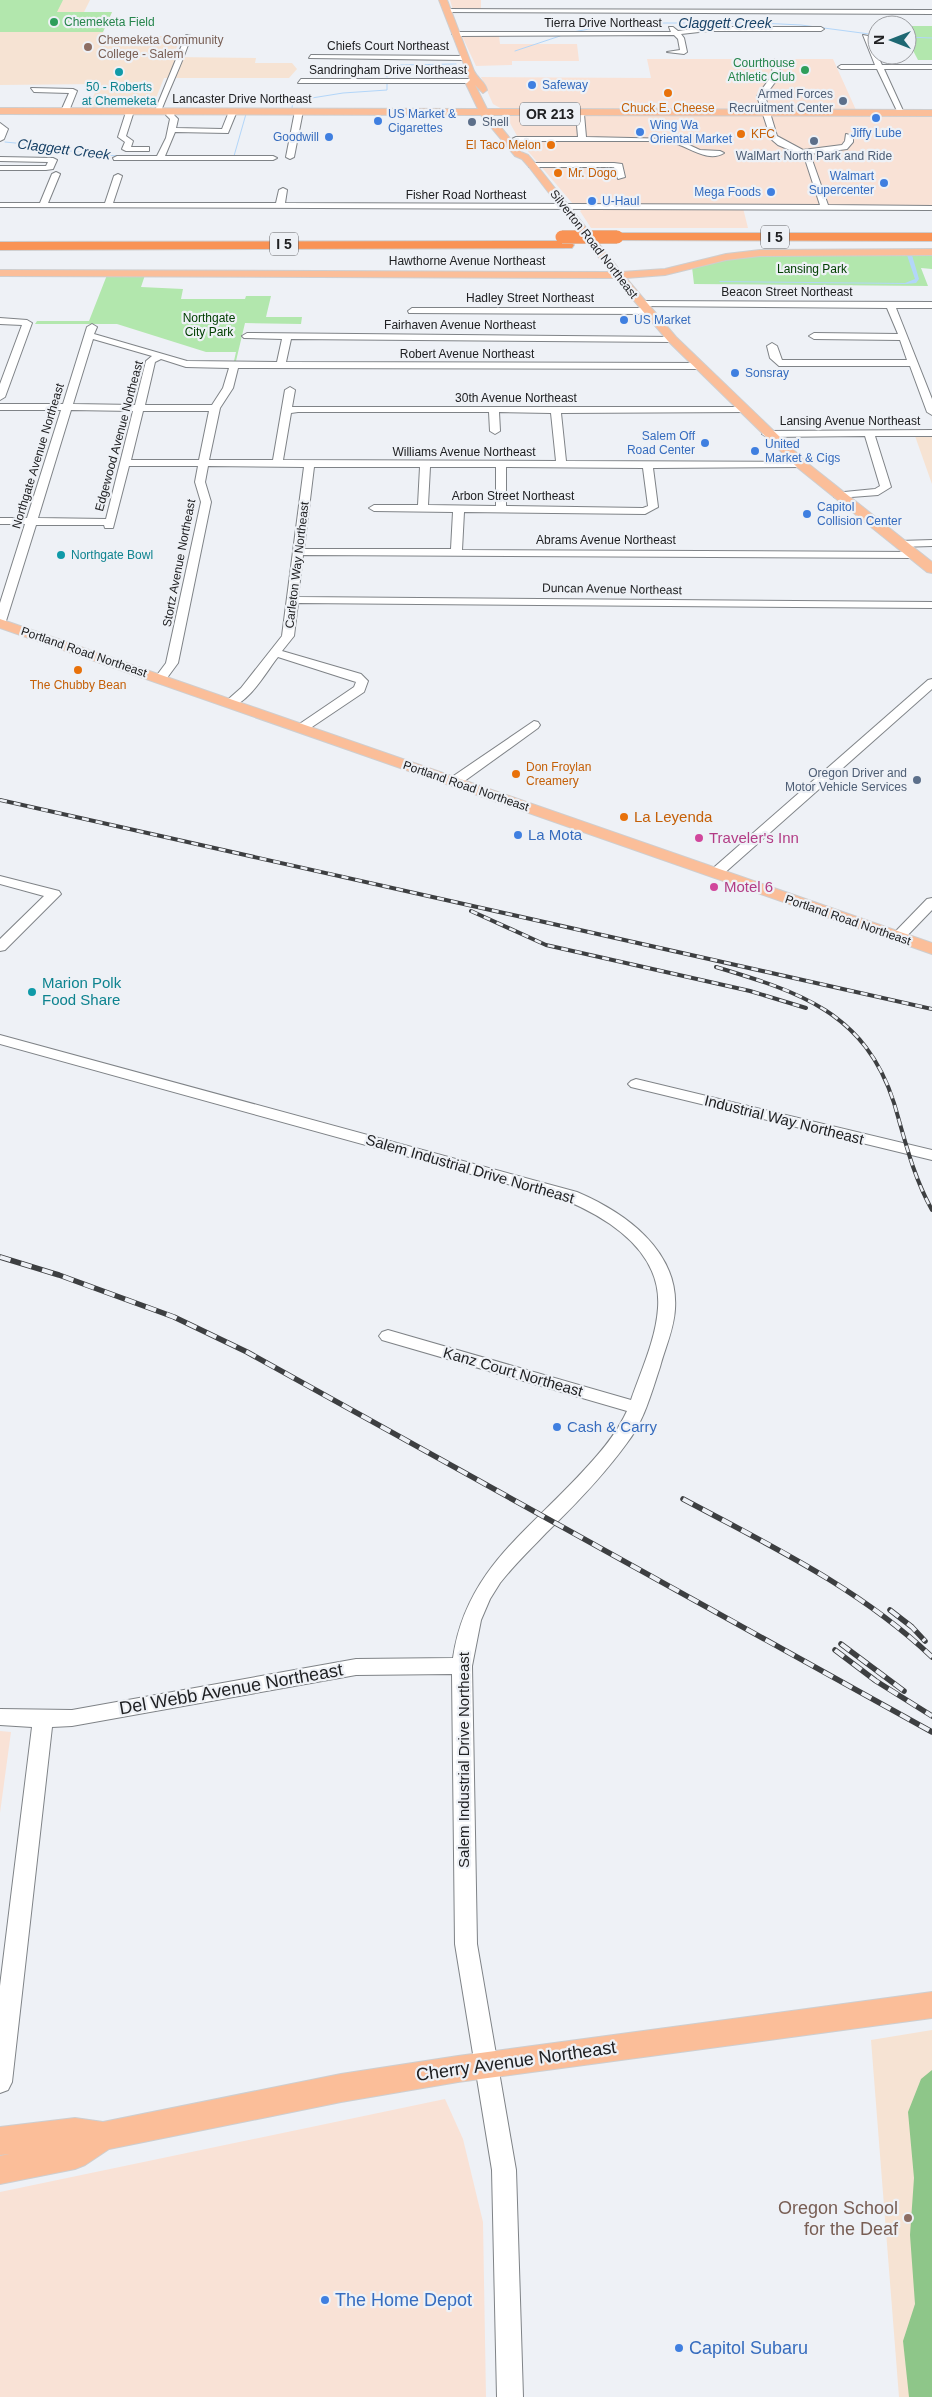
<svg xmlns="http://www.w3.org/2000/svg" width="932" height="2397" font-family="Arial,sans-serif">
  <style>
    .commercial { fill: #f9e2d6 }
    .education { fill: #f6e3d3 }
    .green { fill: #b2e7ad }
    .forest { fill: #8ec689 }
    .water { fill: #b3d6f9 }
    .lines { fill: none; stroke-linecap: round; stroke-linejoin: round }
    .stream { stroke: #b3d6f9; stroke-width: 1 }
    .minor-casing { stroke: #7f8387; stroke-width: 2 }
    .major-casing { stroke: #cececf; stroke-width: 2 }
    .highway-casing { stroke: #cececf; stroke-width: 2 }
    .minor { fill: #fff; fill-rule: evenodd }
    .major { fill: #fbbe99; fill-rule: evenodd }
    .highway { fill: #f99355; fill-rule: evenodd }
    .rail-far1-casing { stroke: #3d3f41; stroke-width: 4 }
    .rail-casing { stroke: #3d3f41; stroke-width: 5.5 }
    .rail-far1 { stroke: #eef1f6; stroke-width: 2.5; stroke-dasharray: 7; stroke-linecap: butt }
    .rail { stroke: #eef1f6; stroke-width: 4; stroke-dasharray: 11; stroke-linecap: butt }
    .highway-bridge-casing { stroke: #cececf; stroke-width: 14; stroke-linecap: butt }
    .highway-bridge { stroke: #f99355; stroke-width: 13 }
    .leisure-dot { fill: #2e9e5b; stroke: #eef1f6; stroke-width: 2 }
    .education-dot { fill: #8d6e63; stroke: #eef1f6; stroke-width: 2 }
    .culture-dot { fill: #0f9aa8; stroke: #eef1f6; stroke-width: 2 }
    .shop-dot { fill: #3f7fe0; stroke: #eef1f6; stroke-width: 2 }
    .food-dot { fill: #e8710a; stroke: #eef1f6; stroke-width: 2 }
    .service-dot { fill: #5c6f8a; stroke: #eef1f6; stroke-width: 2 }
    .hotel-dot { fill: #d1479c; stroke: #eef1f6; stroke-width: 2 }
    .labels { text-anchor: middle; stroke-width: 4.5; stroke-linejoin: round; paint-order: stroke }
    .far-leisure-label { font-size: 12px; fill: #27864d; stroke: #eef1f6; text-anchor: start }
    .far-street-label { font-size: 12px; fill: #202123; stroke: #eef1f6 }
    .far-education-label { font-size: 12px; fill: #785e54; stroke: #eef1f6; text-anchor: start }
    .far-shop-label { font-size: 12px; fill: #366cbe; stroke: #eef1f6; text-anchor: start }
    .far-culture-label { font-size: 12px; fill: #0d838f; stroke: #eef1f6 }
    .far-service-label { font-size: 12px; fill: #4e5e75; stroke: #eef1f6; text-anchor: end }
    .far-food-label { font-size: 12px; fill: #c56008; stroke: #eef1f6; text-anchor: start }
    .far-park-label { font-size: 12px; fill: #034003; stroke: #eef1f6 }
    .far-water-label { font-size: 14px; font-style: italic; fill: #184267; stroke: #eef1f6 }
    .shield { fill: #eef1f6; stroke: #5e5f62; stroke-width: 1 }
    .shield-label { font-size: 14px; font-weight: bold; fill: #202123 }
    .food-label { font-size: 15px; fill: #c56008; stroke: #eef1f6; text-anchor: start }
    .shop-label { font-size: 15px; fill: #366cbe; stroke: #eef1f6; text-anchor: start }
    .hotel-label { font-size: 15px; fill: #b23c85; stroke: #eef1f6; text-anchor: start }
    .culture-label { font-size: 15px; fill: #0d838f; stroke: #eef1f6; text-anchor: start }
    .street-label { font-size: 15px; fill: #202123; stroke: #eef1f6 }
    .near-street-label { font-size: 18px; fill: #202123; stroke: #eef1f6 }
    .near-education-label { font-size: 18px; fill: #785e54; stroke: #eef1f6; text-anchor: end }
    .near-shop-label { font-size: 18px; fill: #366cbe; stroke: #eef1f6; text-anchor: start }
  </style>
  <rect width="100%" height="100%" fill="#eef1f6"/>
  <g class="commercial">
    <path d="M 450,0 L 481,0 L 481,10 L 453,10 Z"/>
    <path d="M 462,36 L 499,36 L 500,44 L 577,44 L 579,61 L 512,61 L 512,65 L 476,66 Z"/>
    <path d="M 647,59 L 833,59 L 856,110 L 502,109 L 493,104 L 481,77 L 651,78 Z"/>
    <path d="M 505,114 L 932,115 L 932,207 L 573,204 L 521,143 Z"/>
    <path d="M 743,208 L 748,228 L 591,228 L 580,211 L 583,209 Z"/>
    <path d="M 0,1731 L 11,1732 L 0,1813 Z"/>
    <path d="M 445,2099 L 463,2139 L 483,2222 L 486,2397 L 0,2397 L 0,2192 Z"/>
  </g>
  <g class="education">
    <path d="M 0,0 L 90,0 L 84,12 L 112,12 L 103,32 L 105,36 L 181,36 L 173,57 L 256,58 L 255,63 L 292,63 L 297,69 L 289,78 L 164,78 L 152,108 L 88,108 L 99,84 L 0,85 Z"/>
    <path d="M 915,436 L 932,436 L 932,484 Z"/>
    <path d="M 932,2030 L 932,2397 L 899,2397 L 871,2040 Z"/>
  </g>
  <g class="green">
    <path d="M 0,0 L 63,0 L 57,12 L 112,12 L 103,32 L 0,32 Z"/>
    <path d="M 907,26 L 932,26 L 932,60 L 918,60 L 907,39 Z"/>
    <path d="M 932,253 L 932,269 L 921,268 L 928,286 L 694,284 L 692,267 L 752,254 Z"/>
    <path d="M 107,275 L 145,275 L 141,287 L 183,289 L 181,299 L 245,299 L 246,296 L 271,296 L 266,317 L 302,317 L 301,324 L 245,323 L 236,361 L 234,361 L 236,352 L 206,352 L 117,324 L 35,324 L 37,321 L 89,321 Z"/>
  </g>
  <path class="forest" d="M 932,2070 L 932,2397 L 909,2397 L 903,2341 L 915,2304 L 910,2235 L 914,2178 L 908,2112 L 921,2079 Z"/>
  <path class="water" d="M 907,255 L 912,255 L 919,279 L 916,283 L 907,284 L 720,282 L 719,281 L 905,283 L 915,279 Z"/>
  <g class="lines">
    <g class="stream">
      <path d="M 573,32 L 622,23 L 760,23 L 801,25 L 877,35"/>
      <path d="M 907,37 L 932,38"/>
      <path d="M 515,51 L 560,36"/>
      <path d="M 387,77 L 386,71 L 390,67 L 398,65 L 456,64"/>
      <path d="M 292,108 L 293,101 L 343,93 L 387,90 L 387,82"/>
      <path d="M 5,142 C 44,145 81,155 120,156"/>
      <path d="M 232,156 L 234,156 L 246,114"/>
    </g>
    <defs>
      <g id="minor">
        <path d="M 447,9 L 932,10 L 932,14 L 445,12 Z"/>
        <path d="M 669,27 L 673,27 L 678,31 L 708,27 L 821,27 L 824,29 L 821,31 L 708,31 L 681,34 L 684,38 L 687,52 L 684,54 L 667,52 L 680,50 L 678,39 L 674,35 L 455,36 L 452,34 L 455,32 L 671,32 Z"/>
        <path d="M 186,35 L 191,36 C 183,62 171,85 161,111 L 154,113 Z"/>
        <path d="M 863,35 L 868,36 L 882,65 L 932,65 L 932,69 L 884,69 L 905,115 L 898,113 L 877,69 L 841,69 L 838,67 L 841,65 L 875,65 Z"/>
        <path d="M 311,55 L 465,56 L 468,58 L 465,60 L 309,58 Z"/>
        <path d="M 774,59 L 777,61 L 781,74 L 765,96 L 777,136 L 803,150 L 842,145 L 845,141 L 846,134 L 853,136 L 853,142 L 847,149 L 810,154 L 828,205 L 932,206 L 932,210 L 0,207 L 0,203 L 40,203 L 52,174 L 56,172 L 60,174 L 48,203 L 105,203 L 114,176 L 118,174 L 122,176 L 113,203 L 276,203 L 279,190 L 283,188 L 287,190 L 285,203 L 820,205 L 804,156 L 778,145 L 771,139 L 757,96 L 773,74 L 771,61 Z"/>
        <path d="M 301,79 L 475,79 L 479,81 L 475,83 L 298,83 Z"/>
        <path d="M 31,88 L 73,89 L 77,91 L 69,111 L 65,113 L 61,111 L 69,93 L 34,92 Z"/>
        <path d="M 127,109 L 134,111 L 126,136 L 133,141 L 131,147 L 149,147 L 149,151 L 126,151 L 122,149 L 125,142 L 118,137 Z"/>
        <path d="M 171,109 L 175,111 L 174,115 L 178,119 L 176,128 L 222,129 L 230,109 L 237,111 L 228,133 L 175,132 L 165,156 L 273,156 L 277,158 L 273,160 L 114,160 L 113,158 L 117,156 L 157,156 L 166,138 L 170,119 L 166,115 Z"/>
        <path d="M 299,109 L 303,111 L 294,157 L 290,159 L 286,157 L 295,111 Z"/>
        <path d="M 580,112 L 584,114 L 586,137 L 676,139 L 700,150 L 720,151 L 724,153 C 708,163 689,147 674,143 C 669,142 663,142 658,141 L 516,141 L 512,139 L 516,137 L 578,137 L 576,114 Z"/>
        <path d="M 0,123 L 8,129 L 4,139 L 0,141 Z"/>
        <path d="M 0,157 L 53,158 L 57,160 L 53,169 L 46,170 L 0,170 L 0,166 L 46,166 L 48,162 L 0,161 Z"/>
        <path d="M 532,163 L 614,163 L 622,164 L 625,177 L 618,179 L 614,167 L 529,167 L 529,163 Z"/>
        <path d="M 642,301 L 932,302 L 932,308 L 896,308 L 932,399 L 932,415 L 927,412 L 910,366 L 779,366 L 770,358 L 767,346 L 772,343 L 777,346 L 782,360 L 907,360 L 900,340 L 814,339 L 809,336 L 814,333 L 898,334 L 887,308 L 639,306 L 638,304 Z"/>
        <path d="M 412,308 L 648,308 L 652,311 L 648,314 L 409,313 L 408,311 Z"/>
        <path d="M 0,318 L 27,320 L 32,323 L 5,397 L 0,400 L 0,384 L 22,325 L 0,324 Z"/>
        <path d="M 92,324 L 97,327 L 94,334 L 187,361 L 277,362 L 282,339 L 244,338 L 242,336 L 247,333 L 675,337 L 675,341 L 672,342 L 291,339 L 286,362 L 700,363 L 705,366 L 700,369 L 238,368 L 233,388 L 220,408 L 209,460 L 273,460 L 285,390 L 290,387 L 295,390 L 292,407 L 744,407 L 749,410 L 747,412 L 561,413 L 566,461 L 802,462 L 806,463 L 806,467 L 653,468 L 658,507 L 645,514 L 464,512 L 462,550 L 913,552 L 918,555 L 913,558 L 303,555 L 298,597 L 932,602 L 932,608 L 298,603 L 294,636 L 282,651 L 361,674 L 368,681 L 364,692 L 306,731 L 298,731 L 296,728 L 298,725 L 354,687 L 356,682 L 278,657 C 266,672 250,702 230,707 L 224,703 L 241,688 L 282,636 L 304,467 L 208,466 L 205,482 L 211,502 L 178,663 L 164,682 L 160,683 L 154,679 L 166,663 L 201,502 L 195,482 L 198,466 L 129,466 L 113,528 L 105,528 L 104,525 L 36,525 L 6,621 L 0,624 L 0,603 L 25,524 L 0,524 L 0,518 L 27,518 L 61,410 L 0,410 L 0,404 L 63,404 L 87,327 ZM 93,339 L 152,356 L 146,361 L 135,405 L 73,404 ZM 161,359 L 186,367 L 229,368 L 223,388 L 212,405 L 145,405 L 155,362 ZM 71,410 L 133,411 L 106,519 L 38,518 ZM 143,411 L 209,411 L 199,460 L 131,460 ZM 298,412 L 489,412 L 490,431 L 495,434 L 500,431 L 499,412 L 551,413 L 556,461 L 283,460 L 291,413 ZM 314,467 L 420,467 L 418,505 L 374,505 L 369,508 L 374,511 L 453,512 L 451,549 L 304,549 ZM 430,467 L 496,467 L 496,506 L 428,505 ZM 506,467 L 643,468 L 648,506 L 643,508 L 506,506 Z"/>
        <path d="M 932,430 L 932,436 L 875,436 L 891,487 L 878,495 L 838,498 L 834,497 L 834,493 L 875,489 L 880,486 L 865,436 L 767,437 L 762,434 L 767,431 Z"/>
        <path d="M 932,540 L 932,546 L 899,547 L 894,544 L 899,541 Z"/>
        <path d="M 932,679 L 932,689 L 721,876 L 711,876 L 709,873 L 711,870 L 928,680 Z"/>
        <path d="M 534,721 L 538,722 L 540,725 L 538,728 L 459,785 L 449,785 L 448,782 L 449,779 Z"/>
        <path d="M 0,876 L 59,891 L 61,894 L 5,950 L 0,951 L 0,939 L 44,896 L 0,884 Z"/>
        <path d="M 932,898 L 932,910 L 903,940 L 893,940 L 891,937 L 893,934 L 927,899 Z"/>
        <path d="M 0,1035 L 577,1192 C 624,1212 679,1250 675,1309 C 674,1329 665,1348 660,1367 C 651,1394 644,1421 627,1443 C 603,1476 575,1505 546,1533 C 530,1550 514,1565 500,1583 L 490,1599 L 481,1620 L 472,1666 L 477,1944 L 516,2170 L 523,2397 L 497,2397 L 492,2170 L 455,1944 L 452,1674 L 356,1675 L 72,1726 L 52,1727 L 12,2082 L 8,2090 L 0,2093 L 0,1986 L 32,1727 L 0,1725 L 0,1709 L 72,1710 L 356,1659 L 453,1658 C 466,1569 529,1531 585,1469 C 601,1452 617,1433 627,1411 L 382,1340 L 379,1336 L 382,1332 L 388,1330 L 631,1400 C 641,1371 656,1339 658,1308 C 662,1252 610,1219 565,1200 L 0,1044 Z"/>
        <path d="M 636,1079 L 932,1150 L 932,1160 L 631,1087 L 628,1084 L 631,1081 Z"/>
      </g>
      <g id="major">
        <path d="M 439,0 L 447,0 L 474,71 C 478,79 485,82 487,90 L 483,93 L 475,85 L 487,109 L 932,110 L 932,116 L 491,115 L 521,152 L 528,155 L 535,163 L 621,272 L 665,269 L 726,254 L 760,250 L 932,249 L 932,255 L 760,256 L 726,260 L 665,275 L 626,278 L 676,337 L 806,462 L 932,562 L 932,573 L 927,572 L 798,468 L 668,341 L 615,278 L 0,276 L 0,270 L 610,272 L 529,167 L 522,159 L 515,156 L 481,115 L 0,114 L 0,108 L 478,109 L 466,84 L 470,80 Z"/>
        <path d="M 0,619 L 932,943 L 932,954 L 0,628 Z"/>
        <path d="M 932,1992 L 932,2018 L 458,2082 L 341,2102 L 109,2149 L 85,2165 L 75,2169 L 0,2184 L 0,2156 L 9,2154 L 0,2155 L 0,2127 L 75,2118 L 103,2122 L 341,2074 L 458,2056 Z"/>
      </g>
      <g id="highway">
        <path d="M 617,233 L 932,233 L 932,241 L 613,240 L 611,237 Z"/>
        <path d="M 568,241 L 574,245 L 572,248 L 0,250 L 0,242 Z"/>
      </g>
    </defs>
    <use href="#minor" class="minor-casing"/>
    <use href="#major" class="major-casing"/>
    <use href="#highway" class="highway-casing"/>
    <use href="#minor" class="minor"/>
    <use href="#major" class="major"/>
    <use href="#highway" class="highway"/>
    <defs>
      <g id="rail-far1">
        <path d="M 0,800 L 932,1009"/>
        <path d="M 471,911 L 546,945 L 750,991 L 806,1008"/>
        <path d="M 716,967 C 799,992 865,1012 894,1103 C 905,1140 913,1176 932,1210"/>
      </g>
      <g id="rail">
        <path d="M 0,1257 L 59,1275 L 174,1317 L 247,1352 L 932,1732"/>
        <path d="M 683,1499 C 771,1546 859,1588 932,1657"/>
        <path d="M 890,1610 L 912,1627 L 925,1641"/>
        <path d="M 841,1644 L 904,1691"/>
        <path d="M 835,1650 L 876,1681 L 932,1716"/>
      </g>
    </defs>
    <use href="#rail-far1" class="rail-far1-casing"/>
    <use href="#rail" class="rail-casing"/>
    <use href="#rail-far1" class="rail-far1"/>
    <use href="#rail" class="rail"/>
    <defs>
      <path id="highway-bridge" d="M 562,237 L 617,237"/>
    </defs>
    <use href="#highway-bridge" class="highway-bridge-casing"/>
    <use href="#highway-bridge" class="highway-bridge"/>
  </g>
  <g class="leisure-dot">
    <circle cx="54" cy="22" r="5"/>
    <circle cx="805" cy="70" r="5"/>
  </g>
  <g class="education-dot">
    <circle cx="88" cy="47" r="5"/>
    <circle cx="908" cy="2218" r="5"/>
  </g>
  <g class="culture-dot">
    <circle cx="119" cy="72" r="5"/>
    <circle cx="61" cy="555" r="5"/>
    <circle cx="32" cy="992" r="5"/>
  </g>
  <g class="shop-dot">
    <circle cx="532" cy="85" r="5"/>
    <circle cx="876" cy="118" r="5"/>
    <circle cx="378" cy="121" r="5"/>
    <circle cx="640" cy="132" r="5"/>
    <circle cx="329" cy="137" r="5"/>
    <circle cx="884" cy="183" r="5"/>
    <circle cx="771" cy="192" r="5"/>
    <circle cx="592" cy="201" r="5"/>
    <circle cx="624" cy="320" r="5"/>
    <circle cx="735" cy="373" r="5"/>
    <circle cx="705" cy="443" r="5"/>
    <circle cx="755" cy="451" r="5"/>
    <circle cx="807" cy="514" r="5"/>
    <circle cx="518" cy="835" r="5"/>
    <circle cx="557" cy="1427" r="5"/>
    <circle cx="325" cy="2300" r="5"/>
    <circle cx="679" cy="2348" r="5"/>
  </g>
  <g class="food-dot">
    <circle cx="668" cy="93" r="5"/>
    <circle cx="741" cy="134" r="5"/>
    <circle cx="551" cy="145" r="5"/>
    <circle cx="558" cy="173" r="5"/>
    <circle cx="78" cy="670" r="5"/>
    <circle cx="516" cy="774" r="5"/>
    <circle cx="624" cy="817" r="5"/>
  </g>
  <g class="service-dot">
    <circle cx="843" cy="101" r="5"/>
    <circle cx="472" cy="122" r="5"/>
    <circle cx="814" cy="141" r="5"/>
    <circle cx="917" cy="780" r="5"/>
  </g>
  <g class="hotel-dot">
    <circle cx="699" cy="838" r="5"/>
    <circle cx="714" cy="887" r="5"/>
  </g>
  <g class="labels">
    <g class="far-leisure-label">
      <text x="64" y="26">Chemeketa Field</text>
      <text x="795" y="67" text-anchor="end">Courthouse<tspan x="795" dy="14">Athletic Club</tspan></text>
    </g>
    <g class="far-street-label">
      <text x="603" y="27">Tierra Drive Northeast</text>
      <text x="388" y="50">Chiefs Court Northeast</text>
      <text x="388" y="74">Sandringham Drive Northeast</text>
      <text x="242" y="103">Lancaster Drive Northeast</text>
      <text x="466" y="199">Fisher Road Northeast</text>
      <text transform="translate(594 244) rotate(52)" y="4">Silverton Road Northeast</text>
      <text x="467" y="265">Hawthorne Avenue Northeast</text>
      <text x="787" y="296">Beacon Street Northeast</text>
      <text x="530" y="302">Hadley Street Northeast</text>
      <text x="460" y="329">Fairhaven Avenue Northeast</text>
      <text x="467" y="358">Robert Avenue Northeast</text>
      <text x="516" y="402">30th Avenue Northeast</text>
      <text x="850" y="425">Lansing Avenue Northeast</text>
      <text transform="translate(119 436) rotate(-75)" y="4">Edgewood Avenue Northeast</text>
      <text x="464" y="456">Williams Avenue Northeast</text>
      <text transform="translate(38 456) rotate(-73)" y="4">Northgate Avenue Northeast</text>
      <text x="513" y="500">Arbon Street Northeast</text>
      <text x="606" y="544">Abrams Avenue Northeast</text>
      <text transform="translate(179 563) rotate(-79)" y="4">Stortz Avenue Northeast</text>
      <text transform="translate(297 565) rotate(-83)" y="4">Carleton Way Northeast</text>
      <text transform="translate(612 589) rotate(1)" y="4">Duncan Avenue Northeast</text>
      <text transform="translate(84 652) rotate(19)" y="4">Portland Road Northeast</text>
      <text transform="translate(466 786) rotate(19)" y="4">Portland Road Northeast</text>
      <text transform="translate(848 920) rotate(19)" y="4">Portland Road Northeast</text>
    </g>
    <g class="far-education-label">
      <text x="98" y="44">Chemeketa Community<tspan x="98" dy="14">College - Salem</tspan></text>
    </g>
    <g class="far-shop-label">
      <text x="542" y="89">Safeway</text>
      <text x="388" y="118">US Market &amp;<tspan x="388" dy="14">Cigarettes</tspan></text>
      <text x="650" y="129">Wing Wa<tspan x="650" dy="14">Oriental Market</tspan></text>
      <text x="876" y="137" text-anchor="middle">Jiffy Lube</text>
      <text x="319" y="141" text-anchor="end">Goodwill</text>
      <text x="874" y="180" text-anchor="end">Walmart<tspan x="874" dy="14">Supercenter</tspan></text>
      <text x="761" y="196" text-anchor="end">Mega Foods</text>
      <text x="602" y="205">U-Haul</text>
      <text x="634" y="324">US Market</text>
      <text x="745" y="377">Sonsray</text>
      <text x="695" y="440" text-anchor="end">Salem Off<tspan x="695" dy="14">Road Center</tspan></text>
      <text x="765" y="448">United<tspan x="765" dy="14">Market &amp; Cigs</tspan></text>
      <text x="817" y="511">Capitol<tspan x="817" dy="14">Collision Center</tspan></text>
    </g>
    <g class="far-culture-label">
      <text x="119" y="91">50 - Roberts<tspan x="119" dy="14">at Chemeketa</tspan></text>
      <text x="71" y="559" text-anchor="start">Northgate Bowl</text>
    </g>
    <g class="far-service-label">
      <text x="833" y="98">Armed Forces<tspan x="833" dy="14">Recruitment Center</tspan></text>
      <text x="482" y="126" text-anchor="start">Shell</text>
      <text x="814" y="160" text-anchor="middle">WalMart North Park and Ride</text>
      <text x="907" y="777">Oregon Driver and<tspan x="907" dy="14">Motor Vehicle Services</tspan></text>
    </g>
    <g class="far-food-label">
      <text x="668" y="112" text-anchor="middle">Chuck E. Cheese</text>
      <text x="751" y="138">KFC</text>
      <text x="541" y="149" text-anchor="end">El Taco Melon</text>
      <text x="568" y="177">Mr. Dogo</text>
      <text x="78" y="689" text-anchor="middle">The Chubby Bean</text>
      <text x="526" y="771">Don Froylan<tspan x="526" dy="14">Creamery</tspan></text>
    </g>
    <g class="far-park-label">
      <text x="812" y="273">Lansing Park</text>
      <text x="209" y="322">Northgate<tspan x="209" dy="14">City Park</tspan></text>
    </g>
    <g class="far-water-label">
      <text x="725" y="28">Claggett Creek</text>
      <text transform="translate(64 149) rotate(7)" y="5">Claggett Creek</text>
    </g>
    <g class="shield">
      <rect x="520" y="102.5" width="60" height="23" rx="4"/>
      <rect x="761" y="225.5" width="28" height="23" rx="4"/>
      <rect x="270" y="232.5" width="28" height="23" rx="4"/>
    </g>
    <g class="shield-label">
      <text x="550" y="119">OR 213</text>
      <text x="775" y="242">I 5</text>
      <text x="284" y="249">I 5</text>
    </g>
    <g class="food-label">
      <text x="634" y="822">La Leyenda</text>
    </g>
    <g class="shop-label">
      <text x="528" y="840">La Mota</text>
      <text x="567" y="1432">Cash &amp; Carry</text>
    </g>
    <g class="hotel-label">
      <text x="709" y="843">Traveler's Inn</text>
      <text x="724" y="892">Motel 6</text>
    </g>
    <g class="culture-label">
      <text x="42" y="988">Marion Polk<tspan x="42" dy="17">Food Share</tspan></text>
    </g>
    <g class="street-label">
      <text transform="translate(784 1120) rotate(14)" y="5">Industrial Way Northeast</text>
      <text transform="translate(470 1169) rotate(16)" y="5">Salem Industrial Drive Northeast</text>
      <text transform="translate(513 1372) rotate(16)" y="5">Kanz Court Northeast</text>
      <text transform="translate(464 1760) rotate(-90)" y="5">Salem Industrial Drive Northeast</text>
    </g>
    <g class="near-street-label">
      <text transform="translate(231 1689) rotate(-10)" y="6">Del Webb Avenue Northeast</text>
      <text transform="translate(516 2061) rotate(-8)" y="6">Cherry Avenue Northeast</text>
    </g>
    <g class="near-education-label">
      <text x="898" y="2214">Oregon School<tspan x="898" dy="21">for the Deaf</tspan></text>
    </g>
    <g class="near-shop-label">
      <text x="335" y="2306">The Home Depot</text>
      <text x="689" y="2354">Capitol Subaru</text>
    </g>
  </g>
  <g transform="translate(892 40) rotate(270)"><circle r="24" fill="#eef1f6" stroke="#9c9ea2"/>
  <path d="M0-4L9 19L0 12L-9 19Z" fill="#1e6873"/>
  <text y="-8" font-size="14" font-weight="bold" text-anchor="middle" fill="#202123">N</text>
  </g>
</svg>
